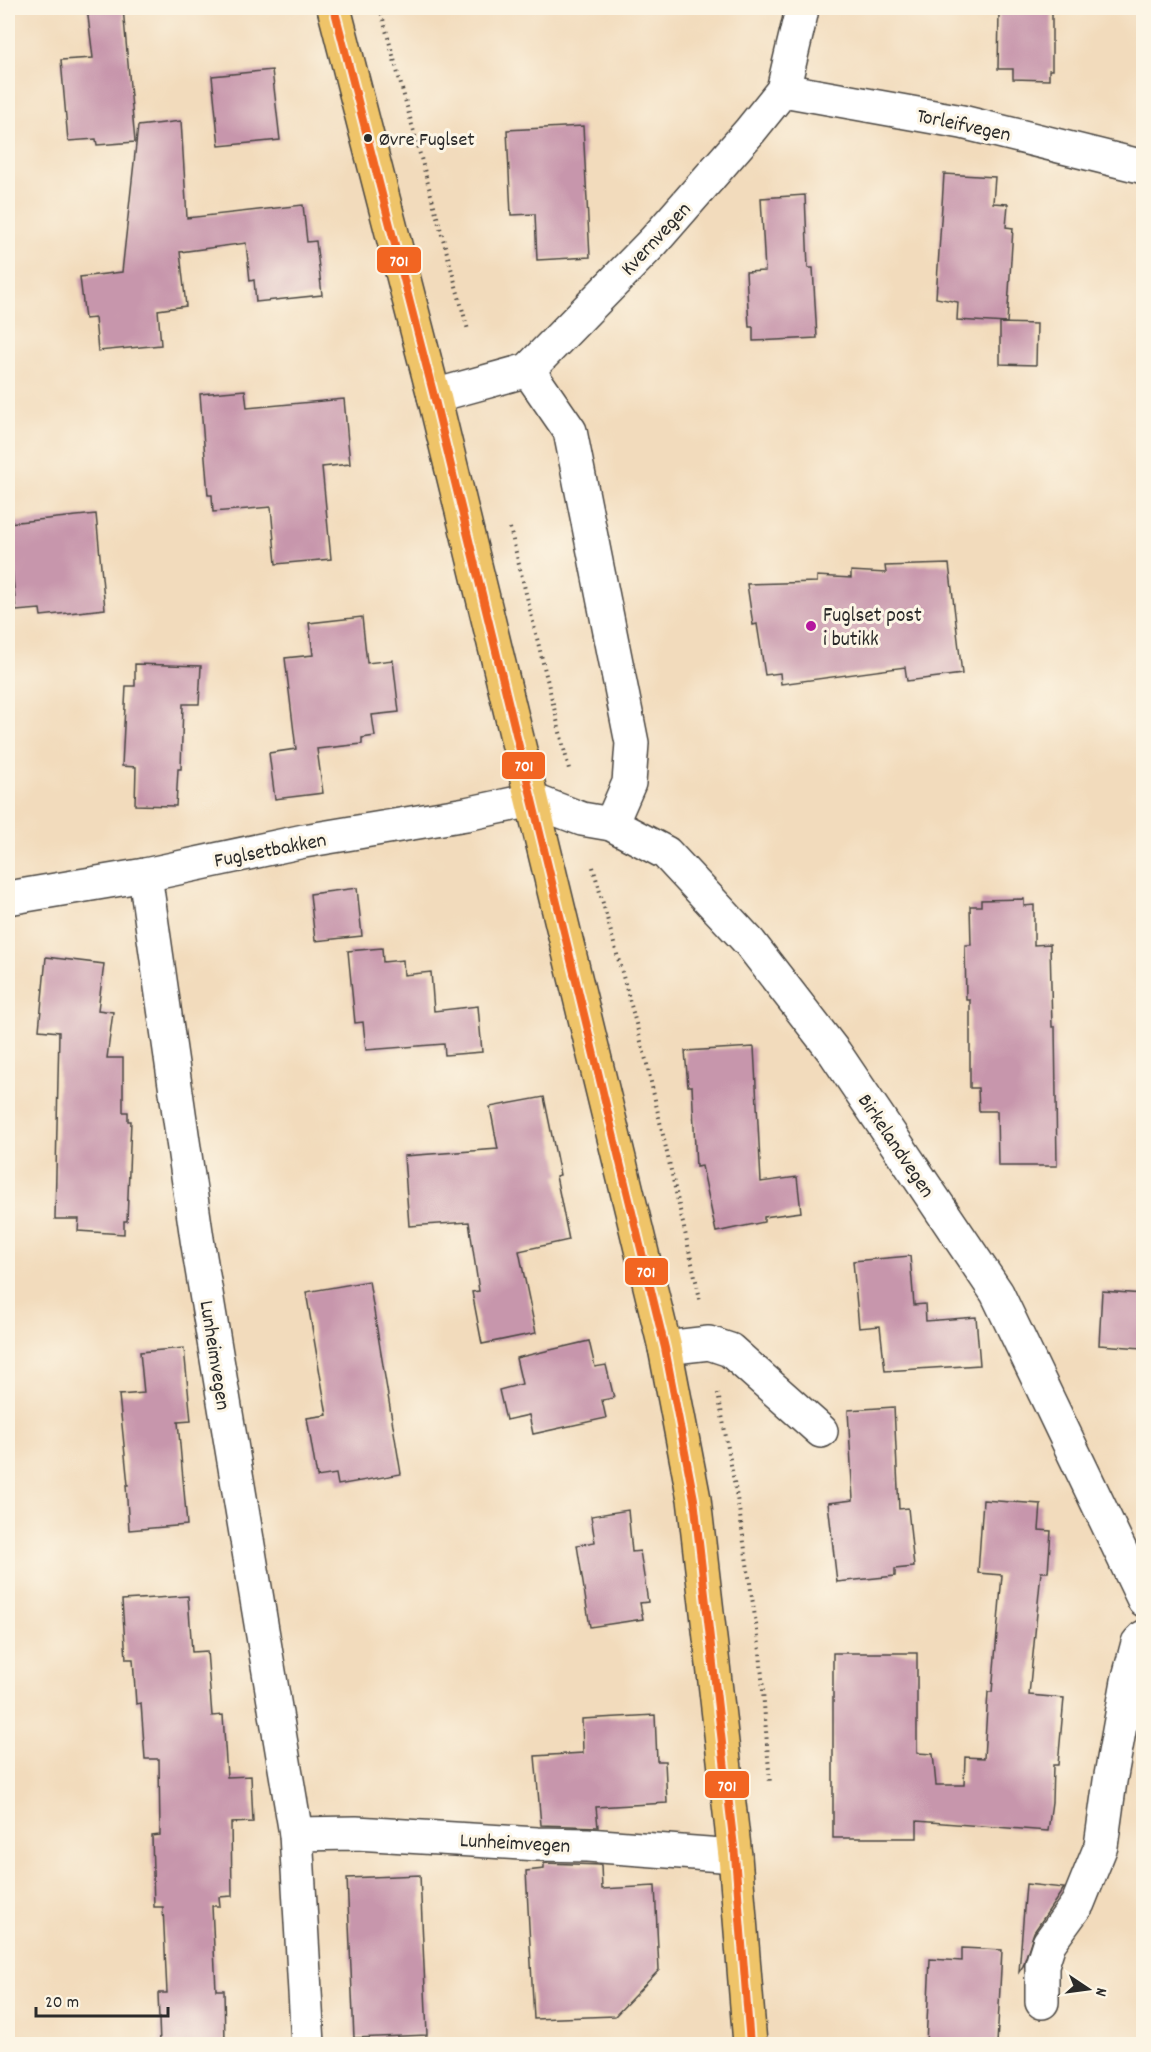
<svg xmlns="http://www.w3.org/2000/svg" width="1151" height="2052" font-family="Dekko,sans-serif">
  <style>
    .building { fill: #c796ac }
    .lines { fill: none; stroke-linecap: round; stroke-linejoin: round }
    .minor-casing { stroke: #494541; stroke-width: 36 }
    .major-casing { stroke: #494541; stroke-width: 36 }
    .path { stroke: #494541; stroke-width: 4; stroke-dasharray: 1.5 4.5; stroke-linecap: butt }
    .minor { stroke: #fff; stroke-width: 33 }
    .major { stroke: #efc469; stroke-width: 33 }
    .bus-1-casing { stroke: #fcf5e5; stroke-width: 12 }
    .bus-1 { stroke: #f26522; stroke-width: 8 }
    .bus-dot { fill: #2b2b2b; stroke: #fcf5e5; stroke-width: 2 }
    .poi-dot { fill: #b5179e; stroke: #fcf5e5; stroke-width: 2 }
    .labels { text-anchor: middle; stroke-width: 6; stroke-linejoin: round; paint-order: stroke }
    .bus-label { font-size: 20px; fill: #2b2b2b; stroke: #fcf5e5; text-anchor: start }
    .street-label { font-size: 21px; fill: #2b2b2b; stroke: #fcf5e5 }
    .poi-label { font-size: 21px; fill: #2b2b2b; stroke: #fcf5e5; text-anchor: start }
    .line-badge { stroke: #fcf5e5; stroke-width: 2 }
    .badge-label { font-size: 16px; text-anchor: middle; font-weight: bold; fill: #fff }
  </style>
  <rect width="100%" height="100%" fill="#fcf5e5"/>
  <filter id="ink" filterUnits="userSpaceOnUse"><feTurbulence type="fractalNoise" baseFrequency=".0167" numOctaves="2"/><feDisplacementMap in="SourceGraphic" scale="12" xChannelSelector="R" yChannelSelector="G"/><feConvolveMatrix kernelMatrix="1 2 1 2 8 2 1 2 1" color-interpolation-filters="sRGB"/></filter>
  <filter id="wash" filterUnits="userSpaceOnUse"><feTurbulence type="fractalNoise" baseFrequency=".008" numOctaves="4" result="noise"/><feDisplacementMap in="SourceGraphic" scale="24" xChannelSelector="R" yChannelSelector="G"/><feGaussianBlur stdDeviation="1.35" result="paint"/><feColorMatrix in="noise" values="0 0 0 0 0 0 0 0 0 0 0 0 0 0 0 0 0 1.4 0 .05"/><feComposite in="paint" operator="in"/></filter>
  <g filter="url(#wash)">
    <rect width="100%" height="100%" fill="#f2dbbc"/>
    <g id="blocks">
      <g class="building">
        <path d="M 87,8 L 123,8 L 135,142 L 97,145 L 96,139 L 68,141 L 61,60 L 93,58 Z"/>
        <path d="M 1001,8 L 1052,8 L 1052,70 L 1049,70 L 1049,80 L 1013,79 L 1013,69 L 998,69 L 999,12 L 1001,12 Z"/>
        <path d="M 272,70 L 280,140 L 219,146 L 212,76 Z"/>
        <path d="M 181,121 L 187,218 L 303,205 L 307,242 L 316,241 L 322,295 L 256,302 L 254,280 L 250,281 L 246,243 L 180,252 L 186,306 L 158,310 L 161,345 L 98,351 L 95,318 L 85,319 L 80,277 L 122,272 L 138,126 Z"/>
        <path d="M 583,126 L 590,257 L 537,260 L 535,214 L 511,215 L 507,130 Z"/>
        <path d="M 944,174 L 995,177 L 993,203 L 1008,204 L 1006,227 L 1013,228 L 1007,323 L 957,320 L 958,302 L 936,298 Z"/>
        <path d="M 805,195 L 808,268 L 813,268 L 817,338 L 753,341 L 753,327 L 749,327 L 746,272 L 765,271 L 761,198 Z"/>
        <path d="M 1000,323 L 1037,324 L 1036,365 L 1000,364 Z"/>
        <path d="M 245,390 L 247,408 L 344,399 L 350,464 L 322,467 L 331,559 L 276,564 L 271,507 L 213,512 L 212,495 L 208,495 L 200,394 Z"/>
        <path d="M 96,514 L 105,609 L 41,616 L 40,609 L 16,611 L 8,523 Z"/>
        <path d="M 949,564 L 962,674 L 907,681 L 905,667 L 781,684 L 780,673 L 765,675 L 757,624 L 753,625 L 747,584 L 817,582 L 817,576 L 851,578 L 851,571 L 886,573 L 885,566 Z"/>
        <path d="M 362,617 L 367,663 L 393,660 L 399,712 L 372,715 L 375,736 L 362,738 L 362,744 L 317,749 L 323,793 L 275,799 L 269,753 L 296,749 L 285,658 L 313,655 L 309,623 Z"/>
        <path d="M 135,664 L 201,666 L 199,704 L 183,704 L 181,769 L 178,769 L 176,806 L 135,805 L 136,767 L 122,766 L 126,686 L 135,686 Z"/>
        <path d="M 357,888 L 362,936 L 315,941 L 310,894 Z"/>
        <path d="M 1024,899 L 1024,906 L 1034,905 L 1034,945 L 1050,944 L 1052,1027 L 1055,1027 L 1057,1166 L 998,1166 L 997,1111 L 979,1111 L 978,1088 L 970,1088 L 970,1000 L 966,1000 L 965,945 L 971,945 L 970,906 L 981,906 L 981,900 Z"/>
        <path d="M 382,948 L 383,962 L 403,960 L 404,975 L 431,972 L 434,1011 L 478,1006 L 482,1052 L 445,1055 L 444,1044 L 366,1050 L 363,1022 L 355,1023 L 348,951 Z"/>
        <path d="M 46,957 L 104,964 L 98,1010 L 113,1012 L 107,1058 L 123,1058 L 123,1112 L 128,1112 L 128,1121 L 131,1121 L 127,1221 L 124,1221 L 124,1234 L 78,1231 L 79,1219 L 55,1219 L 59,1032 L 39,1030 Z"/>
        <path d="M 754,1047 L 761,1182 L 797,1177 L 801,1212 L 764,1217 L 764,1222 L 716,1232 L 702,1166 L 696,1167 L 692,1086 L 688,1086 L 685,1051 Z"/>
        <path d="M 544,1097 L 560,1175 L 556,1176 L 569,1240 L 519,1251 L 536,1333 L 482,1344 L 472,1292 L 479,1291 L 469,1222 L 409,1226 L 404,1156 L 498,1149 L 490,1107 Z"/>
        <path d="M 910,1256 L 914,1305 L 925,1304 L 926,1321 L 976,1317 L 980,1365 L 885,1371 L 880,1326 L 859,1328 L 853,1261 Z"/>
        <path d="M 369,1281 L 401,1474 L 338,1485 L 336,1474 L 317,1477 L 307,1418 L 327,1415 L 306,1292 Z"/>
        <path d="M 1102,1291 L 1143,1294 L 1143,1348 L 1099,1345 Z"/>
        <path d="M 589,1341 L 595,1367 L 606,1365 L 614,1398 L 602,1400 L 606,1418 L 533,1434 L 529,1415 L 506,1420 L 499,1390 L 522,1384 L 516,1358 Z"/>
        <path d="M 184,1348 L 191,1421 L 178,1422 L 187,1525 L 129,1530 L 126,1485 L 128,1485 L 119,1395 L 144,1393 L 140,1352 Z"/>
        <path d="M 894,1407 L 899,1509 L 908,1508 L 914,1567 L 895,1569 L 895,1576 L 837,1582 L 828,1503 L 853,1500 L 848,1410 Z"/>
        <path d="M 983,1500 L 1041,1504 L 1039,1530 L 1051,1531 L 1048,1572 L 1041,1572 L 1029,1695 L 1064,1698 L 1058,1765 L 1053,1765 L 1052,1802 L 1048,1831 L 917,1821 L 917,1838 L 833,1838 L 833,1653 L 917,1653 L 917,1753 L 933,1754 L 936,1785 L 964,1785 L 965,1757 L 984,1758 L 988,1692 L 992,1692 L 1002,1575 L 978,1573 Z"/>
        <path d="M 628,1510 L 632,1552 L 640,1551 L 648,1602 L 640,1603 L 643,1619 L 590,1627 L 577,1545 L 595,1542 L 591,1516 Z"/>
        <path d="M 188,1596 L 192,1652 L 207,1651 L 212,1716 L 223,1715 L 227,1777 L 251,1776 L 253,1822 L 231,1823 L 232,1896 L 219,1897 L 220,1906 L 212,1906 L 216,1990 L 224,1990 L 225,2044 L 160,2044 L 158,1993 L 167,1993 L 163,1907 L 154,1907 L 152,1836 L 160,1835 L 159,1759 L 145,1759 L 141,1703 L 136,1704 L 133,1659 L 126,1659 L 122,1600 Z"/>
        <path d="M 655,1715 L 657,1761 L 665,1761 L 667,1803 L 596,1807 L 598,1827 L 541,1825 L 535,1756 L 583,1753 L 582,1719 Z"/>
        <path d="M 544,1863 L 601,1865 L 602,1889 L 655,1886 L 659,1970 L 615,2016 L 534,2019 L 526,1871 L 544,1869 Z"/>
        <path d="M 420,1875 L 427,2035 L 354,2038 L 347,1878 Z"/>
        <path d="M 1026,1884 L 1064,1888 L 1034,1932 L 1023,1966 L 1019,1972 Z"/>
        <path d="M 962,1948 L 1002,1950 L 997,2044 L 926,2044 L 930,1959 L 962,1961 Z"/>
      </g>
    </g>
  </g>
  <g filter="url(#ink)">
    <use href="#blocks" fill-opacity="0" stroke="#494541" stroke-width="1.5"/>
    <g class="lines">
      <defs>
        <g id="minor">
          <path d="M 783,90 L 962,122 L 1144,167"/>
          <path d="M 528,370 L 570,431 L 632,743 L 629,783 L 611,824"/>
          <path d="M 434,396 L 528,370 L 654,241 L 750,131 L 783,90 L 801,14 L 800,8"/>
          <path d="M 145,875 L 197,1239 L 296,1834 L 308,2044"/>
          <path d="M 8,898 L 145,875 L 304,841 L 466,814 L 532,800 L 582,819 L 611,824 L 666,853 L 750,943 L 835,1053 L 997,1293 L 1144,1600"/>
          <path d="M 665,1348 L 709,1343 L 730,1350 L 821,1431"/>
          <path d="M 296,1834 L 356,1833 L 537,1844 L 587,1845 L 735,1856"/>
          <path d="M 1042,2002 L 1042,1965 L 1049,1943 L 1078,1903 L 1101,1846 L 1110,1781 L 1128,1681 L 1138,1643 L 1144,1637"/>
        </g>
        <path id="major" d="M 334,8 L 434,396 L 665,1348 L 694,1499 L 735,1856 L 750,2044"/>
      </defs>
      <use href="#minor" class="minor-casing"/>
      <use href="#major" class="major-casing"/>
      <g class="path">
        <path d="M 380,8 L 468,330"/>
        <path d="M 510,528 L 569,769"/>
        <path d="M 593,867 L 646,1060 L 701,1303"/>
        <path d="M 718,1393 L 739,1509 L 760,1651 L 770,1784"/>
      </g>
      <use href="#minor" class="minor"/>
      <use href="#major" class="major"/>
      <defs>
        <path id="bus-1" d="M 334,8 L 434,396 L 665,1348 L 694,1499 L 735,1856 L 750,2044"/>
      </defs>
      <use href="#bus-1" class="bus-1-casing"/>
      <use href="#bus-1" class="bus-1"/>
    </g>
  </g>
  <circle class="bus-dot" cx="368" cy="138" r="5"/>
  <circle class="poi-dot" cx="811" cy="626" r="6"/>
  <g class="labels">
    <g class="bus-label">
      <text x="379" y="145">Øvre Fuglset</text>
    </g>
    <g class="street-label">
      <text transform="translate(964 124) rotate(12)" y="7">Torleifvegen</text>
      <text transform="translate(655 238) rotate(-47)" y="7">Kvernvegen</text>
      <text transform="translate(270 849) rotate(-11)" y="7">Fuglsetbakken</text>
      <text transform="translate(897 1145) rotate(56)" y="7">Birkelandvegen</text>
      <text transform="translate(216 1355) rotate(81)" y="7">Lunheimvegen</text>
      <text transform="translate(515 1842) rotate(3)" y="7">Lunheimvegen</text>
    </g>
    <g class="poi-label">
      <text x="823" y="621">Fuglset post<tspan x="823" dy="24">i butikk</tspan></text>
    </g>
  </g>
  <g class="line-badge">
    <rect x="376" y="246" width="46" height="28" rx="6" fill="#f26522"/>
    <rect x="501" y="751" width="45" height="29" rx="6" fill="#f26522"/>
    <rect x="624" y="1257" width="45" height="29" rx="6" fill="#f26522"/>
    <rect x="704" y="1770" width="46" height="29" rx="6" fill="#f26522"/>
  </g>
  <g class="badge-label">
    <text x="399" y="266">701</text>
    <text x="524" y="771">701</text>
    <text x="646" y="1277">701</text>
    <text x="727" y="1791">701</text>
  </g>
  <rect width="1151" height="2052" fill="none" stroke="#fcf5e5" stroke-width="30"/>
  <g transform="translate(1088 1989) rotate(103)" stroke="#fcf5e5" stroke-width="4.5" paint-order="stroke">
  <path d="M0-4.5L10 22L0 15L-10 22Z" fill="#2b2b2b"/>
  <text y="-9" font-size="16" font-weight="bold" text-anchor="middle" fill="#2b2b2b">N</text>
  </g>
  <path d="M36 2007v9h132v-9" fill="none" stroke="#2b2b2b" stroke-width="3"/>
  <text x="45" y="2007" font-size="18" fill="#2b2b2b" stroke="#fcf5e5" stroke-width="4.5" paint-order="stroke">20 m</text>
</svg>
